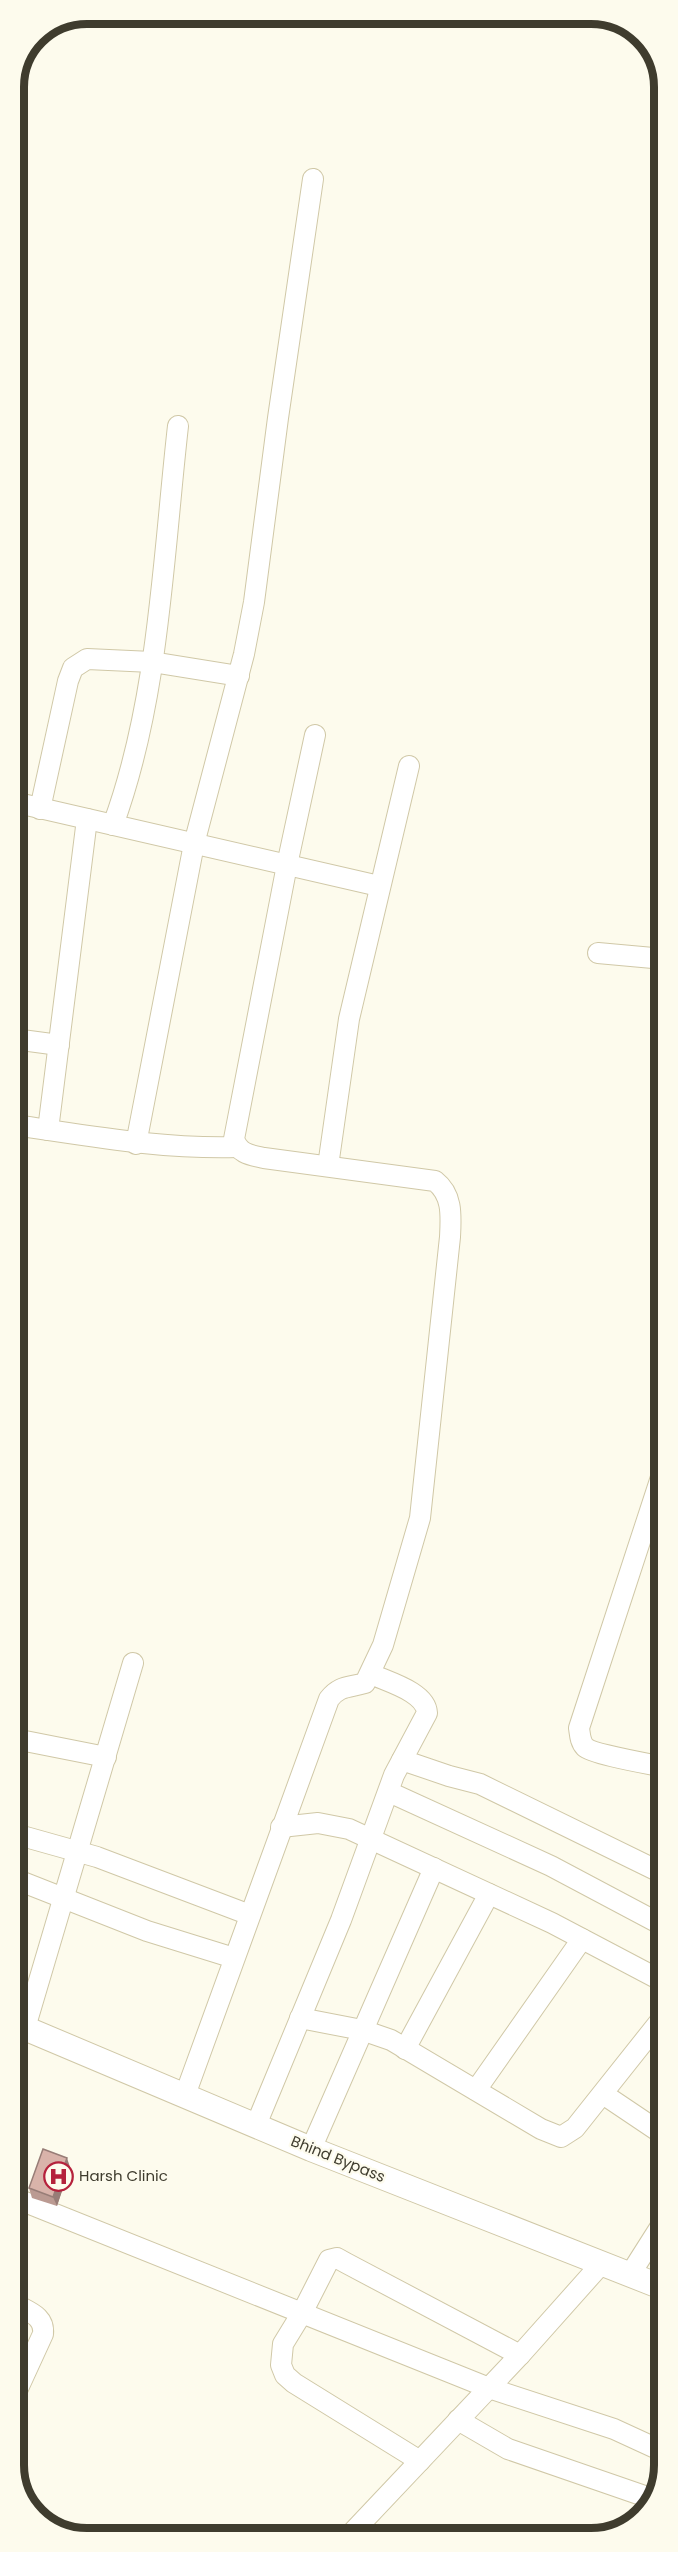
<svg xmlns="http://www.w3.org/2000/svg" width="678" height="2552" font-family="Poppins,sans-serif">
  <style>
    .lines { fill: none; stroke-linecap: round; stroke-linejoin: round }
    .minor-casing { stroke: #d0c8a7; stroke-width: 22 }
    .tertiary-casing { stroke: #d0c8a7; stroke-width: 26 }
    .minor { stroke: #fff; stroke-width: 20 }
    .tertiary { stroke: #fff; stroke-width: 24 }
    .wall { fill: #bb9a92 }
    .shaded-wall { fill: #987d77 }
    .building { fill: #d9b3aa; stroke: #987d77; stroke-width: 1.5 }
    .labels { text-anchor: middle; stroke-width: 4.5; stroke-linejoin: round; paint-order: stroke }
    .street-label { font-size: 15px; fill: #3f3c2e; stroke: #fdfbed }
    .poi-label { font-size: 15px; fill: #3f3c2e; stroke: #fdfbed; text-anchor: start }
    .rim { fill: none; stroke: #3f3c2e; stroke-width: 8 }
  </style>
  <rect width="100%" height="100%" fill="#fdfbed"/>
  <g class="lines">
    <defs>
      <g id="minor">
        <path d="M 18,803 L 379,886"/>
        <path d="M 40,809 L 68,681 L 73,668 L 87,659 L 152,662 L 239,676"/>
        <path d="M 113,825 C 159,700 163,558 178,426"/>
        <path d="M 598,953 L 664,959"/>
        <path d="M 14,1039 L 59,1045"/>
        <path d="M 14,1125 C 91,1136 159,1149 237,1147"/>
        <path d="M 48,1130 L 87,819"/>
        <path d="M 136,1144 L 194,844 L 244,654 L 254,602 L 278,418 L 313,179"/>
        <path d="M 328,1166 L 349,1019 L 409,766"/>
        <path d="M 664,1468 L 579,1728 C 580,1734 580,1742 585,1747 C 592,1754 650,1764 664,1767"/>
        <path d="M 15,1739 L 106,1757"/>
        <path d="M 402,1760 L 449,1776 L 480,1784 L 664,1874"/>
        <path d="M 389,1792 L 551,1866 L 664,1926"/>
        <path d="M 281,1827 L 318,1823 L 349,1829 L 552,1923 L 664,1982"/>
        <path d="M 15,1834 L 97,1857 L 250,1915"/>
        <path d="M 15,1879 L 147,1931 L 234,1958"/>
        <path d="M 300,2018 L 362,2030 L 391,2040 L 541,2129 L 561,2137 L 575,2128 L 664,2016"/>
        <path d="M 25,2028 L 133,1663"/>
        <path d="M 405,2049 L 489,1894"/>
        <path d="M 476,2090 L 582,1939"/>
        <path d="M 603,2094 L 664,2135"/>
        <path d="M 185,2095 L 329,1699 C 340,1685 349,1688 365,1683 L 383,1645 L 420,1518 L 450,1237 C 451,1216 453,1195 435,1181 L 264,1158 C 250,1155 239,1154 234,1139 L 287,865 L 315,735"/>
        <path d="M 256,2125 L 341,1920 L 394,1775 L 427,1713 C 426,1692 388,1682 371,1674"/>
        <path d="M 311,2149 L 434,1868"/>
        <path d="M 15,2198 L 489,2388 L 614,2429 L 664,2452"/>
        <path d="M 631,2273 L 664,2221"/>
        <path d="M 15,2304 C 29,2312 45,2316 43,2334 L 15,2395"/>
        <path d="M 458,2420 L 508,2449 L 653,2499"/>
        <path d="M 420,2461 L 294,2383 L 285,2375 L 281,2365 L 283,2344 L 302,2313 L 329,2260 L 337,2258 L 346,2263 L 520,2355"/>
        <path d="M 347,2538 L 520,2355 L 602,2263"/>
      </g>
      <path id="tertiary" d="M 15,2024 L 311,2149 L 664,2288"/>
    </defs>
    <use href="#minor" class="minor-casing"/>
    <use href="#tertiary" class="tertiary-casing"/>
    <use href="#minor" class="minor"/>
    <use href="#tertiary" class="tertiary"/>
  </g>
  <path class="wall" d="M 70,2167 L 57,2206 L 32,2198 L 29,2188 Z"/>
  <path class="shaded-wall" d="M 67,2158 L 70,2167 L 57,2206 L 53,2197 Z"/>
  <path class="building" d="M 43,2149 L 67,2158 L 53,2197 L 29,2188 Z"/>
  <defs>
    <symbol id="hospital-ring" viewBox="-11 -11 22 22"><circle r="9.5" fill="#fdfbed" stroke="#b5223c" stroke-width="1.5"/><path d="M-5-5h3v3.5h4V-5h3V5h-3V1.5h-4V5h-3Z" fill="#b5223c"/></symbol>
  </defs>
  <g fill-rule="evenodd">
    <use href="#hospital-ring" x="42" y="2160" width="33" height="33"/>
  </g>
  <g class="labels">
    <g class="street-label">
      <text transform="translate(338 2159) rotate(22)" y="5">Bhind Bypass</text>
    </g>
    <g class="poi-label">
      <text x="79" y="2181">Harsh Clinic</text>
    </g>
  </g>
  <path d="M0 0H678V2552H0ZM87 24H591A63 63 0 0 1 654 87V2465A63 63 0 0 1 591 2528H87A63 63 0 0 1 24 2465V87A63 63 0 0 1 87 24Z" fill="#fdfbed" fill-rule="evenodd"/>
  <path class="rim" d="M87 24H591A63 63 0 0 1 654 87V2465A63 63 0 0 1 591 2528H87A63 63 0 0 1 24 2465V87A63 63 0 0 1 87 24Z"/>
</svg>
